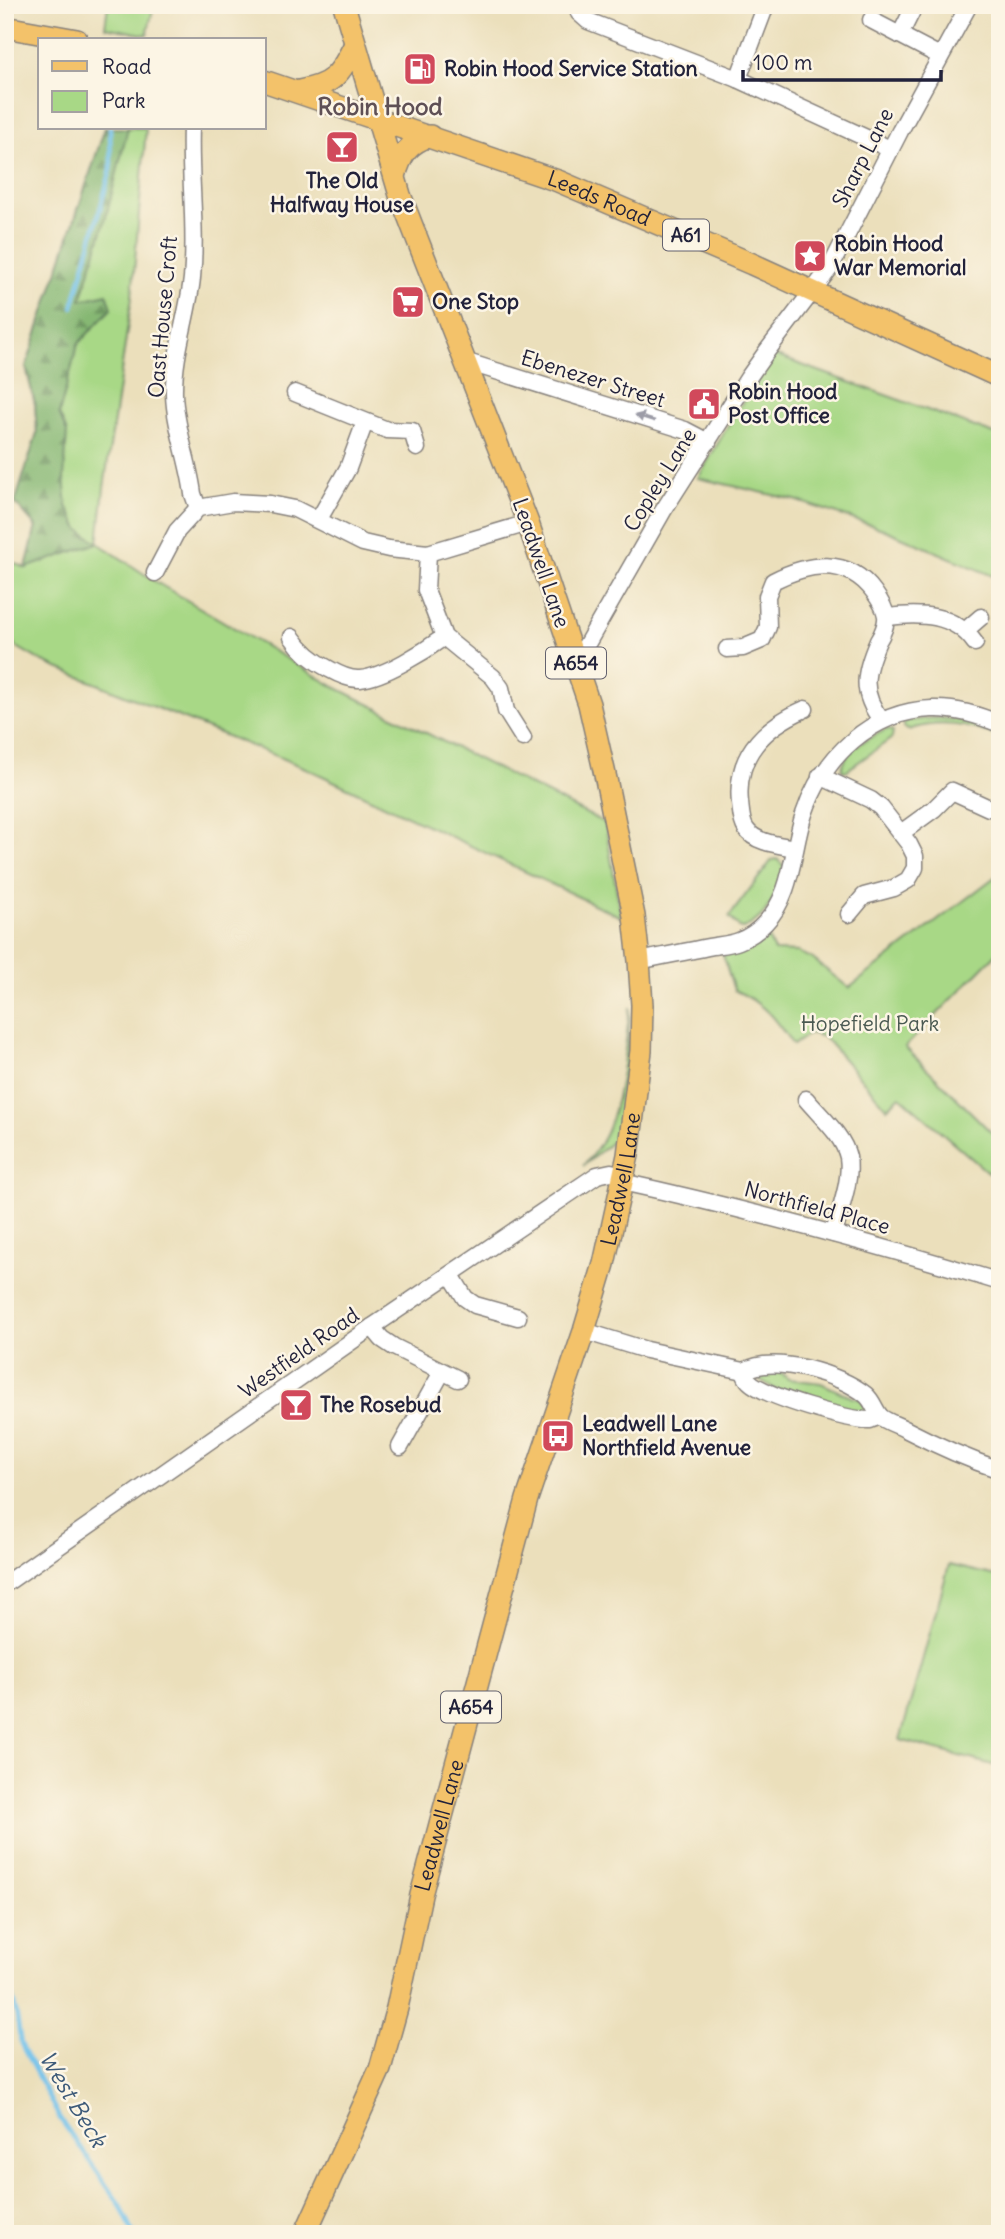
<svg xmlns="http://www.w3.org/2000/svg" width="1005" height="2239" font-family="Delius,sans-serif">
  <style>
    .green { fill: #a8d886; stroke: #657d60; stroke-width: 2 }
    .forest { fill: url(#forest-firs); stroke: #546d57; stroke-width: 2 }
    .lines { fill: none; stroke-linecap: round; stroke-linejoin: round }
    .stream { stroke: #6fc1eb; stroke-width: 4.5 }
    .minor-casing { stroke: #86807b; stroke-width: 19 }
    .major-casing { stroke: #86807b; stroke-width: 24 }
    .minor { stroke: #fff; stroke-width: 16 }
    .major { stroke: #f3c26a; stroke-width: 21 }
    .oneway { fill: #9c9ca7 }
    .labels { text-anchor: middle; stroke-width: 5; stroke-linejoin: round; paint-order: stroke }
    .shield { fill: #fcf5e5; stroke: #63616e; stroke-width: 2 }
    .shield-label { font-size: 19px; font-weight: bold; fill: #22223b }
    .poi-label { font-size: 21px; font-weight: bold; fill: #22223b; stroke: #fcf5e5; text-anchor: start }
    .street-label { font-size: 21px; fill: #22223b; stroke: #fcf5e5 }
    .park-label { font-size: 21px; fill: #4a5952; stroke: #fcf5e5 }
    .water-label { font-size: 23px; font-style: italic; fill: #3d5a79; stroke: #fcf5e5 }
    .quarter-label { font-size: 24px; font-weight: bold; fill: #5f5056; stroke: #fcf5e5 }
  </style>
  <defs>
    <pattern id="forest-firs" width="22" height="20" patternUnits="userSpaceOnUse" patternTransform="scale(1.75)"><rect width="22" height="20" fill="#86b873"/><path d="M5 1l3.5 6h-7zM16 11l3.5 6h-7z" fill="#6d9560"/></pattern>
  </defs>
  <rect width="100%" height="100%" fill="#fcf5e5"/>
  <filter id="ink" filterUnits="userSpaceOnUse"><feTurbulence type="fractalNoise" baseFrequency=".0143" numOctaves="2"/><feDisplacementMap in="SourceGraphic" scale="14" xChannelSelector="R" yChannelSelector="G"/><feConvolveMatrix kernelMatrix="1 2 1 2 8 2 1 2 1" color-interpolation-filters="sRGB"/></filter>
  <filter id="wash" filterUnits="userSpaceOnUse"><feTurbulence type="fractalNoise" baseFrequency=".00686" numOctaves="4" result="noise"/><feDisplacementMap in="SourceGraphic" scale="28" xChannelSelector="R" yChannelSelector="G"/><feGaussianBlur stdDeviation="1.57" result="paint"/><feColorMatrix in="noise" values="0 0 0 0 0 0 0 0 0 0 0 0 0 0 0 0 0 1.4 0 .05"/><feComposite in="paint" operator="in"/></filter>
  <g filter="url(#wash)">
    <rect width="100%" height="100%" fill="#ebdfbb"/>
    <g class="green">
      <path d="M 108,5 L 154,5 L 147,35 L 105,27 Z"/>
      <path d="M 105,128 L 146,128 L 132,297 L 104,488 L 98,543 L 156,582 L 335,687 L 605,823 L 621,917 L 308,769 L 43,662 L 5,640 L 5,559 L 26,568 L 36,527 L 15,503 L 37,433 L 35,404 L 26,367 Z"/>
      <path d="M 774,355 L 1000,436 L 1000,579 L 883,529 L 795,500 L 698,478 L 734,415 Z"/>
      <path d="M 933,718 C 957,718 977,723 1000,733 L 1000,737 C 969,725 940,719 908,730 L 904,728 L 904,723 L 908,721 Z"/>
      <path d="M 887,729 L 893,731 L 892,738 L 846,771 L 842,771 C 842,749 870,738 887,729 Z"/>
      <path d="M 777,859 L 784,866 C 780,891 767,920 741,929 L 729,917 L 772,860 Z"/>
      <path d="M 1000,873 L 1000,950 L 905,1047 L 1000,1141 L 1000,1183 L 900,1096 L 887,1108 L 824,1037 L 810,1033 L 793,1045 C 775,1019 764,1003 734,990 L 723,955 L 761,942 L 768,937 L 774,951 L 798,952 L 813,959 L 849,988 Z"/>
      <path d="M 630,1007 L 627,1066 L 618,1133 L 615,1139 L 583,1166 C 593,1154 603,1142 608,1128 C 622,1093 625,1046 630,1007 Z"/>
      <path d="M 779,1371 L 788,1379 L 821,1383 L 853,1398 L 860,1399 L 870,1412 L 861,1415 L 778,1391 L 756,1377 L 757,1372 Z"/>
      <path d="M 949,1565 L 1000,1577 L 1000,1767 L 900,1740 Z"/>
    </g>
    <path class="forest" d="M 105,128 L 128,128 L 105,221 L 81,300 L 107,294 L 112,308 L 78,344 L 59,414 L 67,432 L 64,478 L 67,506 L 79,529 L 98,543 L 26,568 L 36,526 L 15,503 L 37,433 L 35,404 L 26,367 Z"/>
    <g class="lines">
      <g class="stream">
        <path d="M 73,307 L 111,169 L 110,128"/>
        <path d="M 5,1972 L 16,2011 L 21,2044 L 59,2117 L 120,2205 L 134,2234"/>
      </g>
    </g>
  </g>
  <g filter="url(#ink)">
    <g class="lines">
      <defs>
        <g id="minor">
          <path d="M 577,5 L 579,13 L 588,21 L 738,79 L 890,149"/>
          <path d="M 871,20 L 940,56"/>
          <path d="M 900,35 L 915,5"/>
          <path d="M 738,79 L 766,5"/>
          <path d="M 191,128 C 189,177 197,228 192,278 C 188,316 173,355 174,394 C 175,427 189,461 193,494 L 198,508"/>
          <path d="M 464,361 L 685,430 L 708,442"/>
          <path d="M 295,393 L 387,430 L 412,431 L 417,448"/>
          <path d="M 319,519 L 348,468 L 365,422"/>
          <path d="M 428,553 L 426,590 L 444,637 L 493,677 L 501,688 L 506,711 L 523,738"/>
          <path d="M 155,573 L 177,531 L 198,508 L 233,502 L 270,504 L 295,509 L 363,543 L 389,549 L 428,553 L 528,523"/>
          <path d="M 887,617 C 920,613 954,613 975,643"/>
          <path d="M 966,630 L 981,617"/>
          <path d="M 292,637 C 302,652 313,661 329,669 C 338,674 350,680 360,679 C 384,677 425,651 444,637"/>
          <path d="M 727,649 L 743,648 L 762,640 L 768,627 L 767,596 L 773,581 C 808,563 848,556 874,592 C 879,599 885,608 886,616 C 887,623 882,635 878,641 C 864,673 860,693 882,721"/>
          <path d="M 576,663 L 663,511 L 748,378 L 767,351 L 830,268 L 900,131 L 969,5"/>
          <path d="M 820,776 L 871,800 L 881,808 L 909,844 L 915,856 L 915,868 L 908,880 L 894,888 L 864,896 L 849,914"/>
          <path d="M 901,833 L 934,809 L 952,791 L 989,808"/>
          <path d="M 795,848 C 780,845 755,843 746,829 C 741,822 741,810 740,803 C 735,755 764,727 805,709"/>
          <path d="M 639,961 C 662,956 685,952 708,947 C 718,945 729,945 739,941 C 749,937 758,931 765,923 C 793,895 792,849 804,814 C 823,757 871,711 932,709 C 956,708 978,715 1000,724"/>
          <path d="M 806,1099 C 820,1116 843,1135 848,1157 C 852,1181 839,1211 834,1234"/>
          <path d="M 622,1182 C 750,1210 875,1244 1000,1282"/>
          <path d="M 451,1275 L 465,1298 L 475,1305 L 518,1317"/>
          <path d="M 372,1327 L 382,1339 L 394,1347 L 458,1379"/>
          <path d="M 584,1331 L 646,1350 L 744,1371 C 775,1354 840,1374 866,1395 C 873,1401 875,1411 881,1417 C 887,1422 898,1425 905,1429 C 936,1445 967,1459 1000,1470"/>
          <path d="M 744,1371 C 745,1375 746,1378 749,1381 C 763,1396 849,1421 870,1420 C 872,1419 878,1417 880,1416"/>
          <path d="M 400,1447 L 442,1372"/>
          <path d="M 5,1584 L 372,1327 L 597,1175 L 611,1172 L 624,1175"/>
        </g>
        <g id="major">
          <path d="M 5,27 L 77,40"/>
          <path id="s1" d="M 264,81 L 558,181 L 752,264 L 1000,377"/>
          <path d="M 299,91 C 333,85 340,75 355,44"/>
          <path d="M 395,176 C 401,155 408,143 430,136"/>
          <path id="s2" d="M 305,2234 L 380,2069 L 397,2008 L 421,1895 L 527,1499 L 584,1331 L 604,1264 L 628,1155 L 641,1051 L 642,1005 L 639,961 L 634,916 L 606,779 L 589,704 L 528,523 L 400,195 L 344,5"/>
        </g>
      </defs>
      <use href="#minor" class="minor-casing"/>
      <use href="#major" class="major-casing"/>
      <use href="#minor" class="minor"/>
      <use href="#major" class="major"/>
    </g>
    <defs><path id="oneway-solid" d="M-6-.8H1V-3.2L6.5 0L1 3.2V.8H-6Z" transform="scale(1.75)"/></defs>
    <use class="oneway" href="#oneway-solid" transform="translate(645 418) rotate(-163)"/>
  </g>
  <defs>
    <symbol id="fuel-square" viewBox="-11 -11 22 22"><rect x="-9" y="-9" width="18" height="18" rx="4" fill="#d1495b" stroke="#fcf5e5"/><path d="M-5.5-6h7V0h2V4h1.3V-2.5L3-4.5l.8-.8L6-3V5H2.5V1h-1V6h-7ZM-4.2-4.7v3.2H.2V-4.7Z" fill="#fff"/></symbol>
    <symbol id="bar-square" viewBox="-11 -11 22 22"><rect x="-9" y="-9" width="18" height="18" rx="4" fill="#d1495b" stroke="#fcf5e5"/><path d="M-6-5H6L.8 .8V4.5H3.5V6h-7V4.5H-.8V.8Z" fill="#fff"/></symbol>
    <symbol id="sight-square" viewBox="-11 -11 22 22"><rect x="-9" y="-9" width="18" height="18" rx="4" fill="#d1495b" stroke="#fcf5e5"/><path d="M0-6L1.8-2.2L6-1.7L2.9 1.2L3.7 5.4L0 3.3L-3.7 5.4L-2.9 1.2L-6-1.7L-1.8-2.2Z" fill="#fff"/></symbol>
    <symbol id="supermarket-square" viewBox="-11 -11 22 22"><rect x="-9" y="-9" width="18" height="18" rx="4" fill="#d1495b" stroke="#fcf5e5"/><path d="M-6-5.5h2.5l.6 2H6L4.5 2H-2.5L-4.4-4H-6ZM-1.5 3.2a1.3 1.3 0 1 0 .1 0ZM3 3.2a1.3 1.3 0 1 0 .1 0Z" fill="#fff"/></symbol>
    <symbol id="civic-square" viewBox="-11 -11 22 22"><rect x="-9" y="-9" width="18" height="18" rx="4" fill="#d1495b" stroke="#fcf5e5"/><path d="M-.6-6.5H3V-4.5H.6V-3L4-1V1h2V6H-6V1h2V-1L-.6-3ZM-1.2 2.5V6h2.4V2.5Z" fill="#fff"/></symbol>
    <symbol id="bus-square" viewBox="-11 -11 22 22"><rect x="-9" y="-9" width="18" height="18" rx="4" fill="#d1495b" stroke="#fcf5e5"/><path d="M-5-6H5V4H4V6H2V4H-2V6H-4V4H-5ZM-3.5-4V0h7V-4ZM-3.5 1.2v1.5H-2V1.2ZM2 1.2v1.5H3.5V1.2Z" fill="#fff"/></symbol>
  </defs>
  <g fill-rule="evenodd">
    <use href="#fuel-square" x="401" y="50" width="38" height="38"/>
    <use href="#bar-square" x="323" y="128" width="38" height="38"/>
    <use href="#sight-square" x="791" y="237" width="38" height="38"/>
    <use href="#supermarket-square" x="389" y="283" width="38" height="38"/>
    <use href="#civic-square" x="685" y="385" width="38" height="38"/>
    <use href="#bar-square" x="277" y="1386" width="38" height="38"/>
    <use href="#bus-square" x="539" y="1417" width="38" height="38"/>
  </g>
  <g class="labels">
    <g class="shield">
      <rect x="663" y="219.5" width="46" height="31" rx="5"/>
      <rect x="546" y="647.5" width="60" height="31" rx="5"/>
      <rect x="441" y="1691.5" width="60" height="31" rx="5"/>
    </g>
    <g class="shield-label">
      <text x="686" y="242">A61</text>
      <text x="576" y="670">A654</text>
      <text x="471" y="1714">A654</text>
    </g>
    <g class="poi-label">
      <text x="444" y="76">Robin Hood Service Station</text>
      <text x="342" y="188" text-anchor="middle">The Old<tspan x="342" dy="24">Halfway House</tspan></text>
      <text x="834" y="251">Robin Hood<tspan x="834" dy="24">War Memorial</tspan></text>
      <text x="432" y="309">One Stop</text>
      <text x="728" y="399">Robin Hood<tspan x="728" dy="24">Post Office</tspan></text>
      <text x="320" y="1412">The Rosebud</text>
      <text x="582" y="1431">Leadwell Lane<tspan x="582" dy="24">Northfield Avenue</tspan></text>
    </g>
    <g class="street-label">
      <text transform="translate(863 158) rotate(-63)" y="7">Sharp Lane</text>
      <text dy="7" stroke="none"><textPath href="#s1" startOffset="355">Leeds Road</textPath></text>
      <text transform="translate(163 317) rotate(-85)" y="7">Oast House Croft</text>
      <text transform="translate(593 379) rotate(17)" y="7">Ebenezer Street</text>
      <text transform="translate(660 480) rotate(-58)" y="7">Copley Lane</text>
      <text transform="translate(541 563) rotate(71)" y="7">Leadwell Lane</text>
      <text dy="7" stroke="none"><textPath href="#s2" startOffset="1104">Leadwell Lane</textPath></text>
      <text transform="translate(817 1208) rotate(15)" y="7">Northfield Place</text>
      <text transform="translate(299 1353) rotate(-35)" y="7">Westfield Road</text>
      <text dy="7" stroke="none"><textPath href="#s2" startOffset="432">Leadwell Lane</textPath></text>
    </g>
    <g class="park-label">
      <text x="870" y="1031">Hopefield Park</text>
    </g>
    <g class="water-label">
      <text transform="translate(73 2099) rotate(59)" y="8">West Beck</text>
    </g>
    <g class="quarter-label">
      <text x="380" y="115">Robin Hood</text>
    </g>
  </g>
  <rect width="1005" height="2239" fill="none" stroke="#fcf5e5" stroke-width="28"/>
  <rect x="38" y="38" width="228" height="91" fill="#fcf5e5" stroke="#a5a1a1" stroke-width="2"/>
  <rect x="52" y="61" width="35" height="10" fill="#f3c26a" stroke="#a5a1a1" stroke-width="2"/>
  <text x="102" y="74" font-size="21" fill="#22223b">Road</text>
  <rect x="52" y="91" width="35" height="21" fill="#a8d886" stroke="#a5a1a1" stroke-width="2"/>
  <text x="102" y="108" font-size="21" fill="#22223b">Park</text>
  <path d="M743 70v10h198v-10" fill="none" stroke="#22223b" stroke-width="3.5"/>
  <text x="753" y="70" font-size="21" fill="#22223b" stroke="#fcf5e5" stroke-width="5" paint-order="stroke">100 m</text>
</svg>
